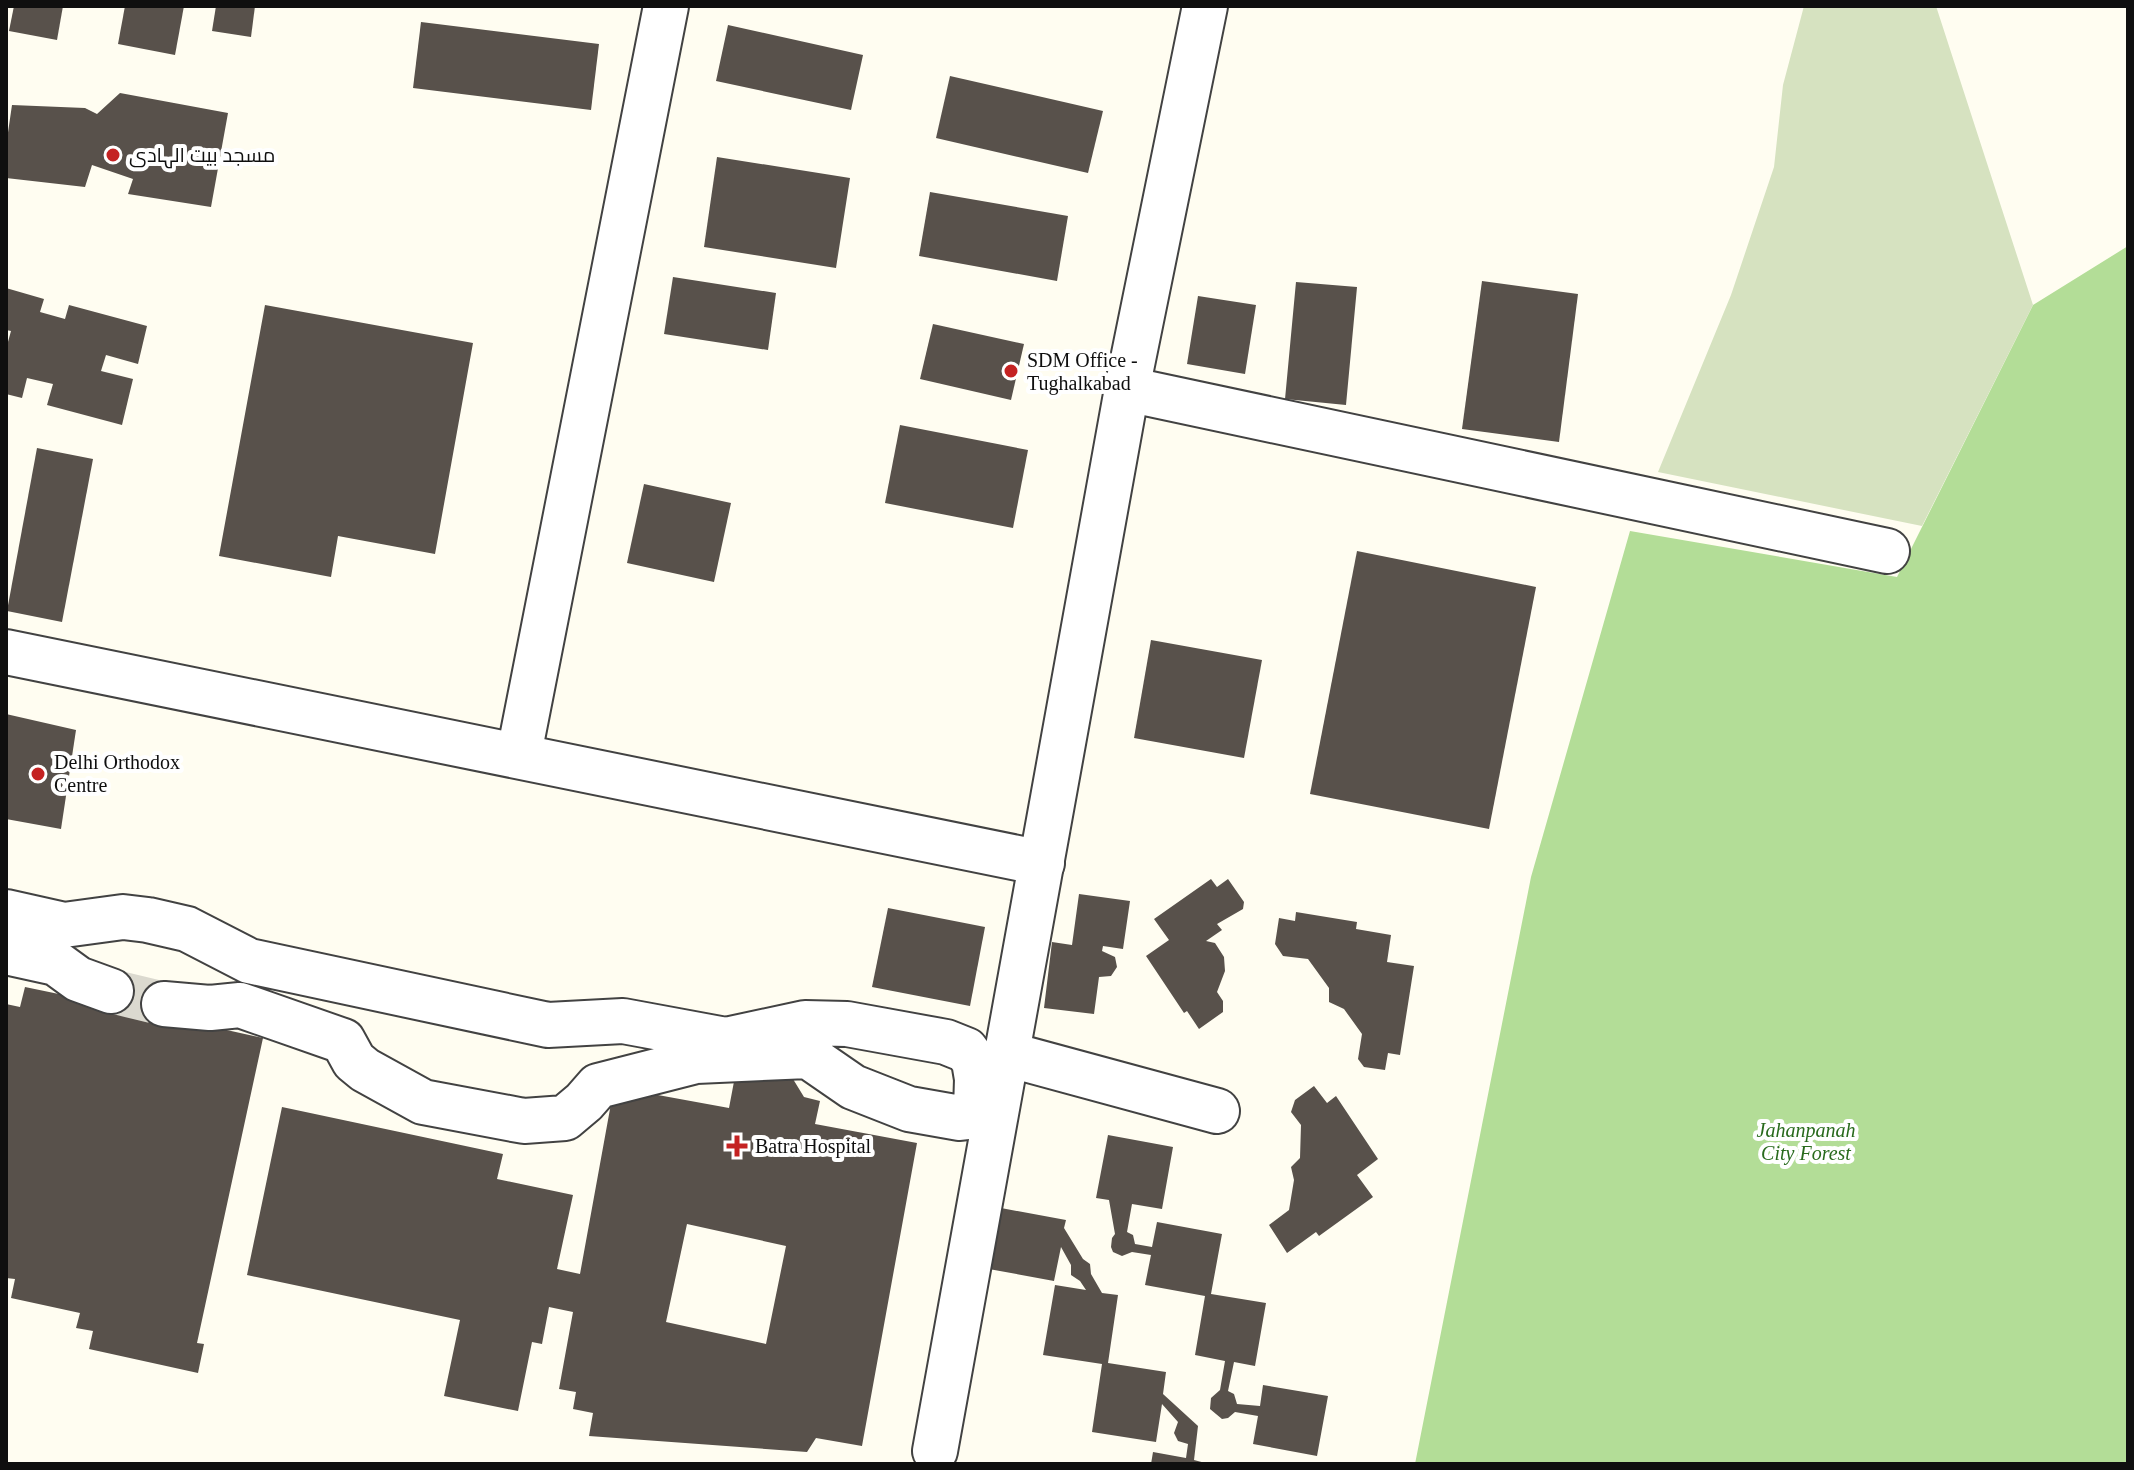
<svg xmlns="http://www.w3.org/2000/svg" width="2134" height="1470" font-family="'Times New Roman',Cairo,serif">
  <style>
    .forest { fill: #b3dd97 }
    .cemetery { fill: #d6e2c0 }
    .building { fill: #58514b; fill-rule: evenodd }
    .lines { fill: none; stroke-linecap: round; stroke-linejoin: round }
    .minor-tunnel { stroke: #dbd9cf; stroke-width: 44; stroke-dasharray: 44 22; stroke-linecap: butt }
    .minor-casing { stroke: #424242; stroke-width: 48 }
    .minor { stroke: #fff; stroke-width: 44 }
    .poi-dot { fill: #c42222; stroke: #fff; stroke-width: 3 }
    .labels { text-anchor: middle; stroke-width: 8; stroke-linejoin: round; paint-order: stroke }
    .poi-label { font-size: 20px; fill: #0f0f0f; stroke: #fff; text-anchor: start }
    .park-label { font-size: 20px; font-style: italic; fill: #286a1c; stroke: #fff }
  </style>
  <rect width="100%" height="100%" fill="#fffdf1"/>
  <path class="forest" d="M 2128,246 L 2128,1464 L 1415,1464 L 1531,877 L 1630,531 L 1897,577 L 2033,305 Z"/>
  <path class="cemetery" d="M 1804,6 L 1936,6 L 2033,305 L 1922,526 L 1658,472 L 1731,295 L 1774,167 L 1783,85 Z"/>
  <g class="building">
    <path d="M 14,6 L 63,6 L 57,40 L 9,31 Z"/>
    <path d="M 125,6 L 184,6 L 175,55 L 118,44 Z"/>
    <path d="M 216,6 L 255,6 L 251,37 L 212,31 Z"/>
    <path d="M 421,22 L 599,44 L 591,110 L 413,88 Z"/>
    <path d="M 728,25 L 863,55 L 851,110 L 716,81 Z"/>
    <path d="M 950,76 L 1103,111 L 1088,173 L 936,138 Z"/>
    <path d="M 120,93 L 228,113 L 211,207 L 128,194 L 133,179 L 92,165 L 85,187 L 6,178 L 6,146 L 12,105 L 85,108 L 97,114 Z"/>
    <path d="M 717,157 L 850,178 L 836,268 L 704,247 Z"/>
    <path d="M 930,192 L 1068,216 L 1057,281 L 919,256 Z"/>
    <path d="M 673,277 L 776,293 L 768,350 L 664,334 Z"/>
    <path d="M 1482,281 L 1578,294 L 1559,442 L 1462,429 Z"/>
    <path d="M 1296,282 L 1357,287 L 1346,405 L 1285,399 Z"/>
    <path d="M 6,288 L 44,299 L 40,312 L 65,319 L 69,305 L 147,326 L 138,364 L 106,355 L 101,371 L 133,379 L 122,425 L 47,405 L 53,384 L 27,378 L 22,398 L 6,394 L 6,349 L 11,331 L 6,330 Z"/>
    <path d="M 1198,296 L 1256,305 L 1245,374 L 1187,364 Z"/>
    <path d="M 265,305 L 473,343 L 435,554 L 338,536 L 331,577 L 219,556 Z"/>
    <path d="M 933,324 L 1024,344 L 1011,400 L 920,379 Z"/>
    <path d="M 900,425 L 1028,450 L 1013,528 L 885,503 Z"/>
    <path d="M 37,448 L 93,459 L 62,622 L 7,611 Z"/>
    <path d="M 644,484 L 731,503 L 714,582 L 627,563 Z"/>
    <path d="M 1357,551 L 1536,587 L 1489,829 L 1310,794 Z"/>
    <path d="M 1151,640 L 1262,660 L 1244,758 L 1134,738 Z"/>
    <path d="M 6,714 L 76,730 L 61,829 L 6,819 Z"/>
    <path d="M 1211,879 L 1217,887 L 1228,879 L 1244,902 L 1243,909 L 1217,924 L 1222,930 L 1206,941 L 1215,943 L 1224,957 L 1225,971 L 1217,992 L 1223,1001 L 1223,1012 L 1199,1029 L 1187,1011 L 1184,1013 L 1146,956 L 1169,940 L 1154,919 Z"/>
    <path d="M 1079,894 L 1130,901 L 1123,949 L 1103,946 L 1102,951 L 1115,957 L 1117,967 L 1111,976 L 1099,977 L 1094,1014 L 1044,1008 L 1052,942 L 1072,945 Z"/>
    <path d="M 888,908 L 985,927 L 970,1006 L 872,987 Z"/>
    <path d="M 1296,912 L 1357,922 L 1356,929 L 1391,935 L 1387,962 L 1414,966 L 1400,1055 L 1388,1053 L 1385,1070 L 1364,1067 L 1358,1059 L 1362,1034 L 1344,1009 L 1329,1002 L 1329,988 L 1308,959 L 1283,956 L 1275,944 L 1279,918 L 1295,921 Z"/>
    <path d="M 114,985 L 166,997 L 159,1015 L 263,1038 L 197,1343 L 204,1344 L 198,1373 L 89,1349 L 93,1331 L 76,1328 L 80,1313 L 11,1298 L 15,1279 L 6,1278 L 6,1004 L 20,1007 L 25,987 L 107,1004 Z"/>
    <path d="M 785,1066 L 804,1097 L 820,1101 L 815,1124 L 917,1143 L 862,1446 L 816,1438 L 807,1452 L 589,1436 L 593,1413 L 573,1409 L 576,1392 L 559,1389 L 573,1312 L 549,1307 L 542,1344 L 532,1342 L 518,1411 L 444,1396 L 460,1320 L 247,1275 L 282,1107 L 503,1154 L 497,1179 L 573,1195 L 557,1269 L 580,1274 L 614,1087 L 729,1108 L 736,1071 ZM 687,1224 L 786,1246 L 766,1344 L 666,1322 Z"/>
    <path d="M 1314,1086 L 1327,1103 L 1336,1096 L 1378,1159 L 1357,1175 L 1373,1197 L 1319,1236 L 1316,1232 L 1287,1253 L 1269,1225 L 1289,1210 L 1294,1180 L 1291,1167 L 1300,1158 L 1301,1125 L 1291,1112 L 1295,1100 Z"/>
    <path d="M 1108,1135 L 1173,1147 L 1162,1209 L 1132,1204 L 1127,1232 L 1133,1235 L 1135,1244 L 1152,1247 L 1157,1222 L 1222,1234 L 1211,1294 L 1266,1303 L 1255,1366 L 1234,1362 L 1228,1391 L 1234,1394 L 1237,1404 L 1260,1406 L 1263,1385 L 1328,1396 L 1317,1456 L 1253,1444 L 1258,1416 L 1235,1412 L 1228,1418 L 1222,1419 L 1210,1409 L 1211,1398 L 1220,1390 L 1225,1361 L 1195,1355 L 1205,1296 L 1145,1285 L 1151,1255 L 1132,1252 L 1122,1256 L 1113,1252 L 1111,1247 L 1112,1238 L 1115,1234 L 1109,1200 L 1096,1198 Z"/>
    <path d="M 1001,1208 L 1066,1220 L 1064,1228 L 1083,1259 L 1090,1264 L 1091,1274 L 1102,1293 L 1118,1295 L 1108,1363 L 1166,1372 L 1163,1394 L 1198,1426 L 1194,1460 L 1209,1464 L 1151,1464 L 1153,1452 L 1186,1458 L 1188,1444 L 1178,1441 L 1174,1433 L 1178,1422 L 1162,1404 L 1156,1442 L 1092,1432 L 1102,1364 L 1043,1355 L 1055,1285 L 1086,1290 L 1080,1281 L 1071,1275 L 1071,1265 L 1061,1247 L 1054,1281 L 989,1269 Z"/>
  </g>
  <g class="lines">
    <path class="minor-tunnel" d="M 111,991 L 164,1004"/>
    <defs>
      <g id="minor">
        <path d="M 1127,389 L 1887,551"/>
        <path d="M 6,652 L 1042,863"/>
        <path d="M 519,754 L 666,6"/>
        <path d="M 6,912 L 64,925 L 123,917 L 148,920 L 187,929 L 249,961 L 548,1025 L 623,1021 L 726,1040 L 805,1023 L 847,1024 L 946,1042 L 966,1050 L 974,1061 L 977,1079 L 976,1110 L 969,1117 L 960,1118 L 909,1109 L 853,1087 L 808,1056 L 696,1061 L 598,1086 L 584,1102 L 565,1118 L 524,1121 L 423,1102 L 365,1070 L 354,1061 L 343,1041 L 240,1005 L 210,1008 L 164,1004"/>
        <path d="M 6,952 L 56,963 L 78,979 L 111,991"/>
        <path d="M 1007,1054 L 1217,1111"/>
        <path d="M 935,1451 L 1127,389 L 1205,6"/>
      </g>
    </defs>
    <use href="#minor" class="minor-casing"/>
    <use href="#minor" class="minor"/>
  </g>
  <g class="poi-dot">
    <circle cx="113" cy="155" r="8"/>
    <circle cx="1011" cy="371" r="8"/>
    <circle cx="38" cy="774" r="8"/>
    <path d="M733 1134h8v8h8v8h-8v8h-8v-8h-8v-8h8z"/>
  </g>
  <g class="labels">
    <g class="poi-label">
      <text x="129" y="162">مسجد بیت الہادی</text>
      <text x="1027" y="367">SDM Office -<tspan x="1027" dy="23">Tughalkabad</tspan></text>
      <text x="54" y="769">Delhi Orthodox<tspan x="54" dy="23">Centre</tspan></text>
      <text x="755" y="1153">Batra Hospital</text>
    </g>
    <g class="park-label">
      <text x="1806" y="1137">Jahanpanah<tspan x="1806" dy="23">City Forest</tspan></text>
    </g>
  </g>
  <rect width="2134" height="1470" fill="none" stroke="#0f0f0f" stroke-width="16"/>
</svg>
